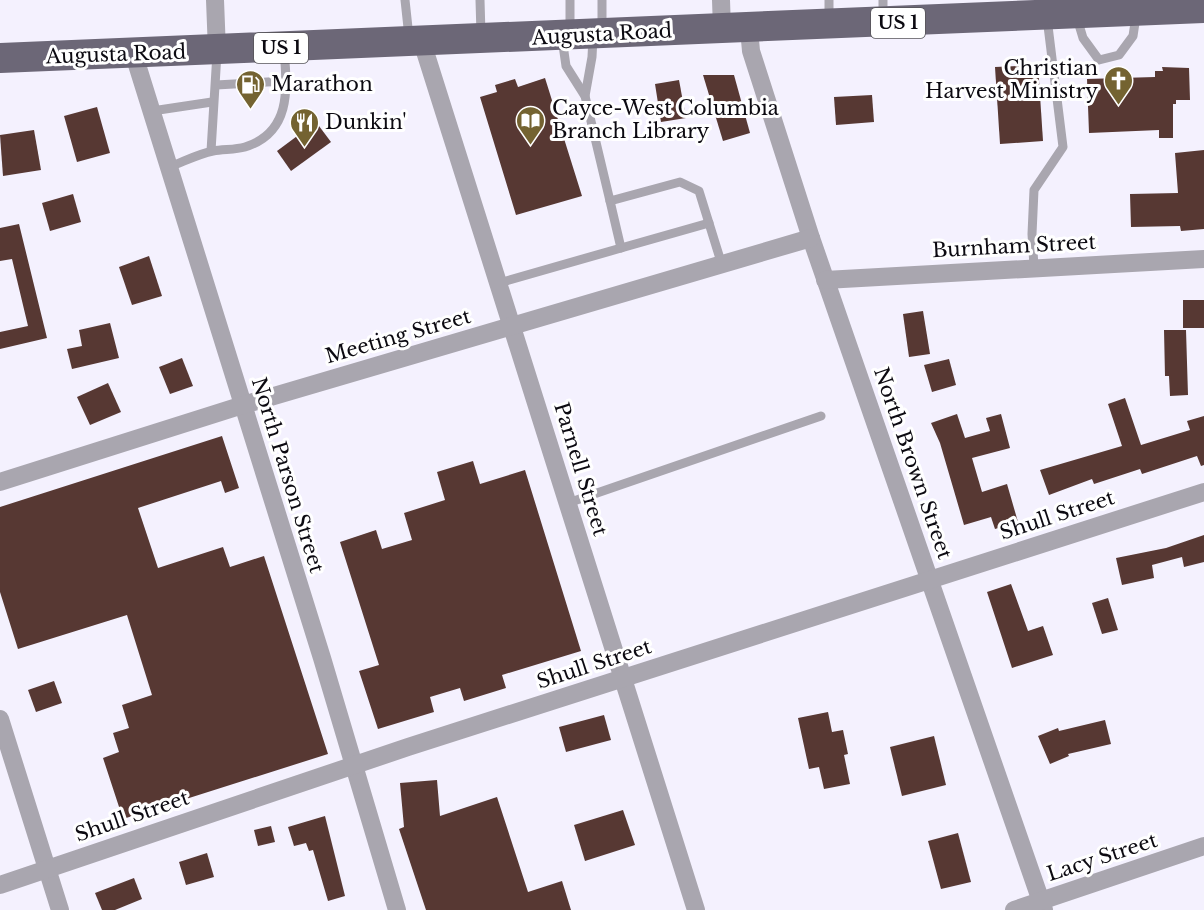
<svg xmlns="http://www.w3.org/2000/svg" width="1204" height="910" font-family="'Libre Baskerville',serif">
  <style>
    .building { fill: #573833 }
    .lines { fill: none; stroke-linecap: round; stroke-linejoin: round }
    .service { stroke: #a9a6af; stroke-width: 9 }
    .minor { stroke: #a9a6af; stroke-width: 18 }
    .primary { stroke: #6c6777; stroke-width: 30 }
    .labels { text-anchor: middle; stroke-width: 6; stroke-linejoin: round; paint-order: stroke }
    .shield { fill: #fff; stroke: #555458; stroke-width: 1.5 }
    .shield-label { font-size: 18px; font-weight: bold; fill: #0c0a11 }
    .street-label { font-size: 20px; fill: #0c0a11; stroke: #fff }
    .poi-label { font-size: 20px; fill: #0c0a11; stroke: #fff; text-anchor: start }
  </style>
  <rect width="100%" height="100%" fill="#f4f1fe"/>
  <g class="building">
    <path d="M 1038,65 L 1043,141 L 1000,144 L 995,67 Z"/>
    <path d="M 1162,67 L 1189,68 L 1190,100 L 1176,100 L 1176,104 L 1173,104 L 1173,138 L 1159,138 L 1159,130 L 1089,133 L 1087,79 L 1155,77 L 1155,71 L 1163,71 Z"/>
    <path d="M 703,75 L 734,75 L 750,133 L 723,141 Z"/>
    <path d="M 545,78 L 582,196 L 516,215 L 480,97 L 497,92 L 495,85 L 515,79 L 518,87 Z"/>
    <path d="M 679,80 L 686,118 L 661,122 L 655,84 Z"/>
    <path d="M 872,95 L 874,122 L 836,125 L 834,97 Z"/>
    <path d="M 97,107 L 110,153 L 77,162 L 64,116 Z"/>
    <path d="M 316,122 L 331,142 L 291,171 L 277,151 Z"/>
    <path d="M 34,130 L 41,170 L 3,176 L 0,135 Z"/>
    <path d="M 1204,150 L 1204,229 L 1181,231 L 1180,226 L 1131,227 L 1130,194 L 1178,193 L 1175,153 Z"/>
    <path d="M 73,194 L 81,222 L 50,231 L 42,203 Z"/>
    <path d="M 19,224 L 47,338 L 0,349 L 0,332 L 28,326 L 12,259 L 0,261 L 0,228 Z"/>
    <path d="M 149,256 L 162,296 L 132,305 L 119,267 Z"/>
    <rect x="1183" y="300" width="21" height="28"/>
    <path d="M 923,311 L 930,354 L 909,357 L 903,314 Z"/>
    <path d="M 110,323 L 119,358 L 72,369 L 67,349 L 82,346 L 79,330 Z"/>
    <path d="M 1164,330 L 1186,330 L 1188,395 L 1170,396 L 1169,376 L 1165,376 Z"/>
    <path d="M 182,358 L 193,386 L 170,394 L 159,367 Z"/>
    <path d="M 949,359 L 956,385 L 932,392 L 924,365 Z"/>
    <path d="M 108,383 L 121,412 L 90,425 L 77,397 Z"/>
    <path d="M 1125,398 L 1141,445 L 1190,430 L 1187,421 L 1204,416 L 1204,465 L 1201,466 L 1197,456 L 1142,474 L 1140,469 L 1094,484 L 1092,479 L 1049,495 L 1040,470 L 1122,446 L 1108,404 Z"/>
    <path d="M 957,414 L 965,438 L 990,431 L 986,418 L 1001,414 L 1010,448 L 972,458 L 982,492 L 1007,484 L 1018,522 L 995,529 L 991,517 L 964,525 L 940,443 L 931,423 Z"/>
    <path d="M 222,436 L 239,488 L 225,493 L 221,481 L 138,508 L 158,568 L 223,547 L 230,567 L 264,556 L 328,754 L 123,819 L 103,758 L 119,752 L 113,733 L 129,728 L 122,705 L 152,695 L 127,615 L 18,649 L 0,592 L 0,507 Z"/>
    <path d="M 473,461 L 480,484 L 525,470 L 581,651 L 502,675 L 506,688 L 464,701 L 460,688 L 430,697 L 434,712 L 378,729 L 359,671 L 379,665 L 340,542 L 376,530 L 382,549 L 412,540 L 404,513 L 445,500 L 437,472 Z"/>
    <path d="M 1204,535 L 1204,562 L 1184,567 L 1182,557 L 1152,565 L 1154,578 L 1122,585 L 1116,558 L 1166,548 Z"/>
    <path d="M 1011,584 L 1028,631 L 1043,626 L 1053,655 L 1012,668 L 987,592 Z"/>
    <path d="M 1108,598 L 1118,630 L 1102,634 L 1092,603 Z"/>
    <path d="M 54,681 L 62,703 L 36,712 L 28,690 Z"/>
    <path d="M 828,712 L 832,732 L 843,730 L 848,754 L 844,755 L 850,784 L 824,789 L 819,767 L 809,769 L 798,718 Z"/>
    <path d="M 604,715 L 611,740 L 566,752 L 559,727 Z"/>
    <path d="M 1105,720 L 1111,744 L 1068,754 L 1069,756 L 1050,764 L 1038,736 L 1058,728 L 1059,731 Z"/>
    <path d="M 934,736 L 946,785 L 902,796 L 890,747 Z"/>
    <path d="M 437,780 L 440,816 L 497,797 L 528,892 L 562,881 L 571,910 L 426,910 L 399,829 L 404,827 L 400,783 Z"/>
    <path d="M 623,810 L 635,845 L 585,861 L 574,825 Z"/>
    <path d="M 325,816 L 345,896 L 328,901 L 313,850 L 309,851 L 306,843 L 294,846 L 288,827 Z"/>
    <path d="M 271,826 L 275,842 L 258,846 L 254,830 Z"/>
    <path d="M 958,833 L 971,882 L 941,889 L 928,841 Z"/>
    <path d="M 207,853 L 214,877 L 186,885 L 179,862 Z"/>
    <path d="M 134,878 L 142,899 L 115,910 L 102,910 L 95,893 Z"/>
  </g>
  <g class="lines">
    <g class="service">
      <path d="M 405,0 L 409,37"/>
      <path d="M 480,0 L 481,34"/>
      <path d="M 829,0 L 829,20"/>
      <path d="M 883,0 L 883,18"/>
      <path d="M 1077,18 L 1083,38 L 1099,60 L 1119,55 L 1133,36 L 1136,16"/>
      <path d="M 602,29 L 602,0"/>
      <path d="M 570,30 L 570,0"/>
      <path d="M 562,38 L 566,66 L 585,96 L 610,201 L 680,182 L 699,191 L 722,265"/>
      <path d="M 216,85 L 285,81"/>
      <path d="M 585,96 L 592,57 L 593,37"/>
      <path d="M 152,111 L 212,102"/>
      <path d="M 211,151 L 217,53"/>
      <path d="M 169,167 C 183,162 198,154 213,151 C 223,149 235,150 245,147 C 290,133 288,91 284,51"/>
      <path d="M 621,248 L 709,223"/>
      <path d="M 1034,267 L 1032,234 L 1034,190 L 1063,147 L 1047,18"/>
      <path d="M 499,283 L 621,248 L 610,201"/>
      <path d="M 568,503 L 821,416"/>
    </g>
    <g class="minor">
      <path d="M 215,0 L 217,51"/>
      <path d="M 721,0 L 722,29"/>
      <path d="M 749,29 L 751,51 L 811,238 L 1044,910"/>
      <path d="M 422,42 L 696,910"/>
      <path d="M 134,55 L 322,658 L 397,910"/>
      <path d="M 825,280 L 1204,259"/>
      <path d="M 0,482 L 243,405 L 811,238"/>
      <path d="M 0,719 L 60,910"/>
      <path d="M 0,885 L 408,747 L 1204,492"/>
      <path d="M 1014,910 L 1204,846"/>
    </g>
    <path class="primary" d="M 0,58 L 1204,8"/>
  </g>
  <defs>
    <symbol id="church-pin" viewBox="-11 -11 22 30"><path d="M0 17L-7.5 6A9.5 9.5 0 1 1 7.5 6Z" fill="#746331" stroke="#fff"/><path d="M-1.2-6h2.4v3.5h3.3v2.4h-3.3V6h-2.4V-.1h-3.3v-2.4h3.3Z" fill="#fff"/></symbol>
    <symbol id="fuel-pin" viewBox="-11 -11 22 30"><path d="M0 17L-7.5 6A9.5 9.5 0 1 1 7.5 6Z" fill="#746331" stroke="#fff"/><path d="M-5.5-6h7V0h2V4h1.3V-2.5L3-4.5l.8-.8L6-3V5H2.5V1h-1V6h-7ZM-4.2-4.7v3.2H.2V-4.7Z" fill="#fff"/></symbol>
    <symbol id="library-pin" viewBox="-11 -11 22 30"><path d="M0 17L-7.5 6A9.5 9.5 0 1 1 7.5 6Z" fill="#746331" stroke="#fff"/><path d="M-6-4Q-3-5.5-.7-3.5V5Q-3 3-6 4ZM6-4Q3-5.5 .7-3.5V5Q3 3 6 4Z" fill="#fff"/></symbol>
    <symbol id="restaurant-pin" viewBox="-11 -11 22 30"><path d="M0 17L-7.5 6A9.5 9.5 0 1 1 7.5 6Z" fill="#746331" stroke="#fff"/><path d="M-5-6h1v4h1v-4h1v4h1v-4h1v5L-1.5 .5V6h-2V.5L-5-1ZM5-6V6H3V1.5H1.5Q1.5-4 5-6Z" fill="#fff"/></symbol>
  </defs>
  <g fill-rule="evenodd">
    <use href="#church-pin" x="1102" y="64" width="33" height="45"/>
    <use href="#fuel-pin" x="234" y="68" width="33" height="45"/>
    <use href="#library-pin" x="514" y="104" width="33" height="45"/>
    <use href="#restaurant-pin" x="288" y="106" width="33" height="45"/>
  </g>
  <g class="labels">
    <g class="shield">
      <rect x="871" y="8" width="54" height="30" rx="4.5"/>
      <rect x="254" y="33" width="54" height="30" rx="4.5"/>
    </g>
    <g class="shield-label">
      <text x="898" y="29">US 1</text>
      <text x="281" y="54">US 1</text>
    </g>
    <g class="street-label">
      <text transform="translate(602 34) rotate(-3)" y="7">Augusta Road</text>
      <text transform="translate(116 54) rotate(-2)" y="7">Augusta Road</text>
      <text transform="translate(1014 246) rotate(-3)" y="7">Burnham Street</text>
      <text transform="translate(398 336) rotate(-16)" y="7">Meeting Street</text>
      <text transform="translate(913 463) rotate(71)" y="7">North Brown Street</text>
      <text transform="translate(581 469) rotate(73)" y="7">Parnell Street</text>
      <text transform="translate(288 475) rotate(73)" y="7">North Parson Street</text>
      <text transform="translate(1057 515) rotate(-18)" y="7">Shull Street</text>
      <text transform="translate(594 664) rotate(-18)" y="7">Shull Street</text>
      <text transform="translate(132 816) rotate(-19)" y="7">Shull Street</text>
      <text transform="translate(1102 857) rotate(-18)" y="7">Lacy Street</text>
    </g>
    <g class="poi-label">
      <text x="1098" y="75" text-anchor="end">Christian<tspan x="1098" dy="23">Harvest Ministry</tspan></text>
      <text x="271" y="91">Marathon</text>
      <text x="552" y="115">Cayce-West Columbia<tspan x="552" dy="23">Branch Library</tspan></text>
      <text x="325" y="129">Dunkin'</text>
    </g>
  </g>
</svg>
